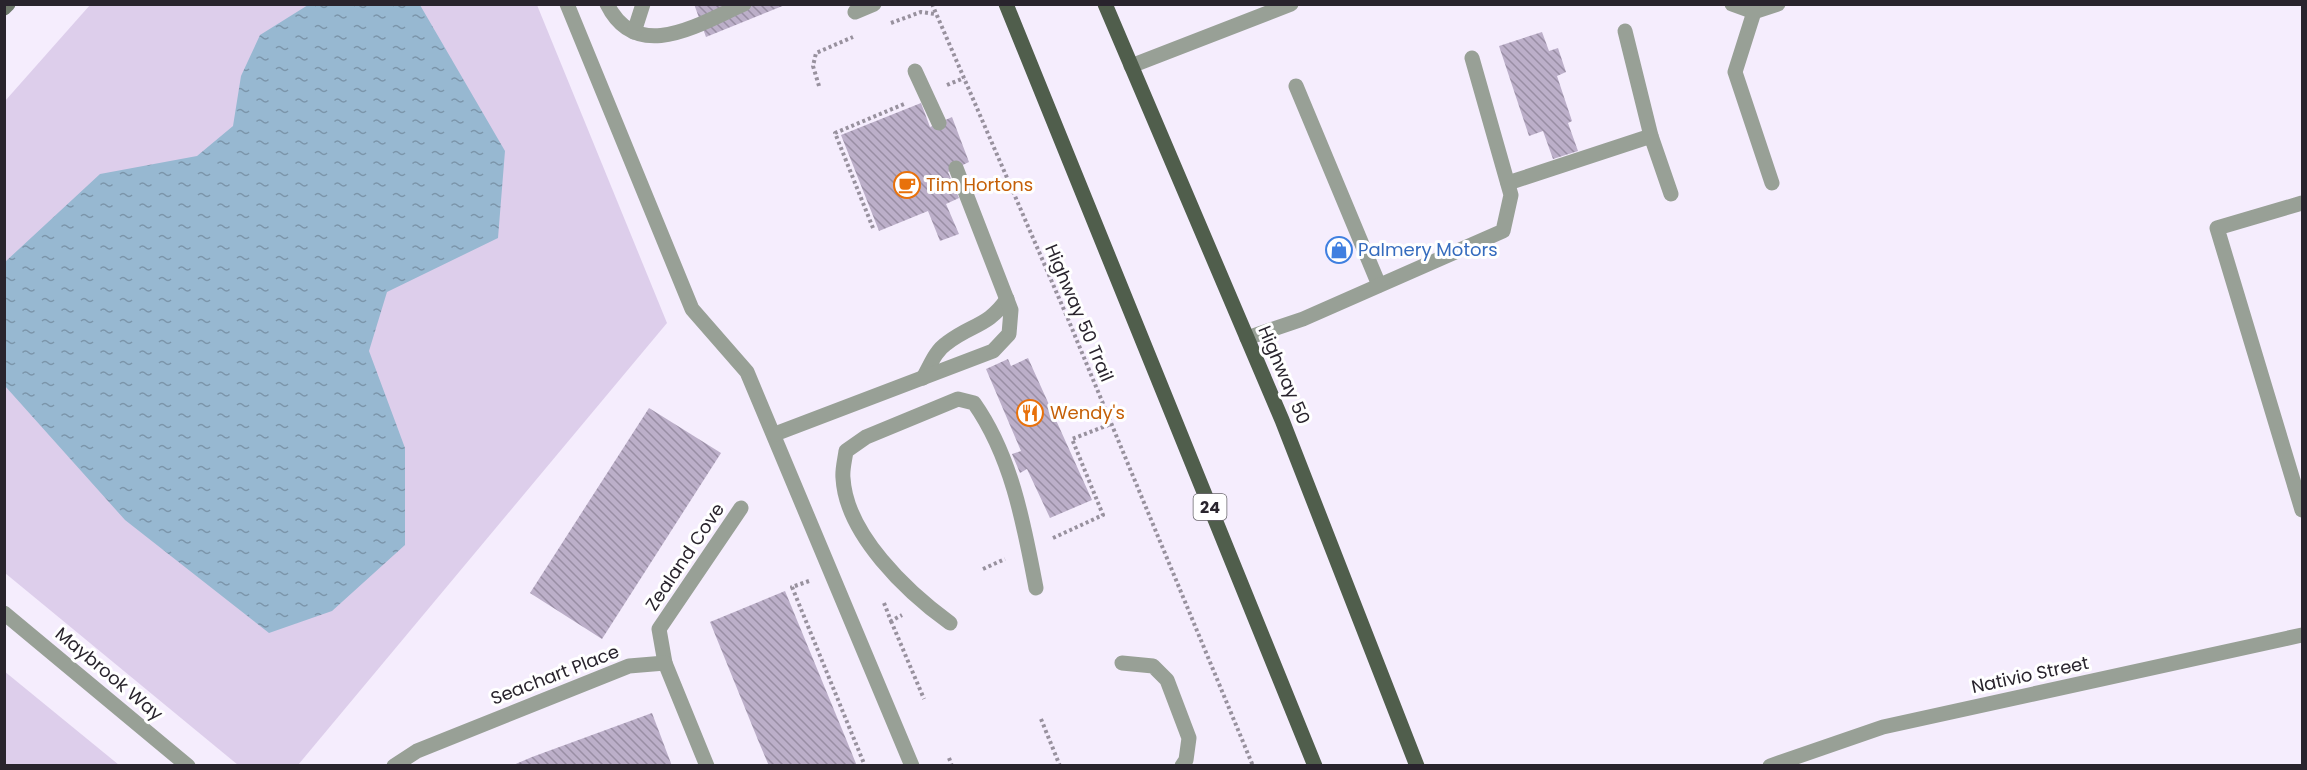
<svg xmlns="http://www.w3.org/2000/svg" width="2307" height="770" font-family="Poppins,sans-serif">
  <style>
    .grass { fill: #ddceeb }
    .water { fill: url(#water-ripples) }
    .building { fill: url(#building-back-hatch) }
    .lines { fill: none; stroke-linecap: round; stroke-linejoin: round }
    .path { stroke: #98919e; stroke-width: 4; stroke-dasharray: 3 3; stroke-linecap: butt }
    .lane { stroke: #98a096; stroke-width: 15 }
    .street { stroke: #98a096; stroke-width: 15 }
    .secondary { stroke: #6e796b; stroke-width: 15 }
    .primary { stroke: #505e4c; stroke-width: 15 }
    .labels { text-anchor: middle; stroke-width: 6; stroke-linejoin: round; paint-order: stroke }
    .shield { fill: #fff; stroke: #69666c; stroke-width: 1.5 }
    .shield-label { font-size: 16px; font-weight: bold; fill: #29242d }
    .food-label { font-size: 18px; fill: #c56008; stroke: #fff; text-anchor: start }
    .shop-label { font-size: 18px; fill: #366cbe; stroke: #fff; text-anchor: start }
    .street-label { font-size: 18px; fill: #29242d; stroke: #fff }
  </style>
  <defs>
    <pattern id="water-ripples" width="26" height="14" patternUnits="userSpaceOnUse" patternTransform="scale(1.5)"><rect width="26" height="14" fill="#97b8d1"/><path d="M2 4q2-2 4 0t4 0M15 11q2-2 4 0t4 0" fill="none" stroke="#7b95aa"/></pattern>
    <pattern id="building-back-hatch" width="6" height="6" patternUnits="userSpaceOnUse" patternTransform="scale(1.5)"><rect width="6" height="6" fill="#bcafc9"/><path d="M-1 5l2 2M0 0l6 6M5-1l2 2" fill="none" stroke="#998ea4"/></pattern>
  </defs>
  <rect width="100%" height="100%" fill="#f5edfd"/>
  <g class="grass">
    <path d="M 90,5 L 537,5 L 667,323 L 298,765 L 238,765 L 5,573 L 5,101 Z"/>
    <path d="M 4,671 L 119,765 L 5,765 Z"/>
  </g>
  <path class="water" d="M 308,5 L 420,5 L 505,151 L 498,238 L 387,292 L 369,351 L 405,448 L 405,545 L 332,611 L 269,633 L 125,520 L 5,386 L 5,262 L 100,174 L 197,156 L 233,126 L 241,76 L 260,35 Z"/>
  <g class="building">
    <path d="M 694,4 L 785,4 L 785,5 L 706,37 Z"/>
    <path d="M 1542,32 L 1549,51 L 1558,48 L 1566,72 L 1557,76 L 1572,121 L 1568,123 L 1578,151 L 1553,159 L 1543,131 L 1529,136 L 1499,46 Z"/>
    <path d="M 921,103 L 930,127 L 952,117 L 969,162 L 948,172 L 959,198 L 946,204 L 959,234 L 940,241 L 928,211 L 879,231 L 841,135 Z"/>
    <path d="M 1028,358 L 1092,500 L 1050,518 L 1027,469 L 1020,473 L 1012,454 L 1021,451 L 986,369 L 1008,359 L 1011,366 Z"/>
    <path d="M 649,408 L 721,453 L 602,639 L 530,593 Z"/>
    <path d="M 785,591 L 846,739 L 857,766 L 769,766 L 758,740 L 710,622 Z"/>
    <path d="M 652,713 L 672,766 L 511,766 L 532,757 Z"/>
  </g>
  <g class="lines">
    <g class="path">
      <path d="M 932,4 L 1068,319 L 1253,766"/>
      <path d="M 891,23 L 921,12 L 935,14"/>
      <path d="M 947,85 L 964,78"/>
      <path d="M 819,86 L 813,66 L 816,53 L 853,37"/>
      <path d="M 873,228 L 835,133 L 904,104"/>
      <path d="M 1053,538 L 1103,515 L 1072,439 L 1111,424"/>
      <path d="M 983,569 L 1005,559"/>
      <path d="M 809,581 L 792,587 L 865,766"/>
      <path d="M 884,603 L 891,621 L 902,615"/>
      <path d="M 891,621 L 924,699"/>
      <path d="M 1041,719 L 1060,766"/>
      <path d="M 949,758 L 952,766"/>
    </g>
    <g class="lane">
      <path d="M 567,4 L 692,309 L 747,372 L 912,766"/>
      <path d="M 607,4 C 637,65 701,23 744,4"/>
      <path d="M 1732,4 L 1754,12 L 1778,4"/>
      <path d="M 855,12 L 874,4"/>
      <path d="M 1754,12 L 1735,72 L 1772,183"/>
      <path d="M 1625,31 L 1651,136"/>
      <path d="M 634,32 L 643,4"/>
      <path d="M 1131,66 L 1291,4"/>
      <path d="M 915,71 L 939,123"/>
      <path d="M 1296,86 L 1379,285"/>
      <path d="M 1508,183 L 1651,136 L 1671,194"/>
      <path d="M 2302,203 L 2217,228 L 2302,510"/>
      <path d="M 1247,338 L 1303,319 L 1503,231 L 1511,195 L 1472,58"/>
      <path d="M 923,378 C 930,366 935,351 947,343 C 971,324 988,327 1007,299"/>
      <path d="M 775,434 L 993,351 L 1009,334 L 1011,310 L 956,168"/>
      <path d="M 950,623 C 907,592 846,534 843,478 C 842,470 845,459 846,451 L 866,437 L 958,399 L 974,403 C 1012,457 1024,525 1036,588"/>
      <path d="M 1122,663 L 1153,666 L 1167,680 L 1189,738 L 1186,760 L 1182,766"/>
    </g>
    <g class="street">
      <path d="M 4,613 L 188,766"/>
      <path d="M 665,663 L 659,629 L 741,508"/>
      <path d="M 394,766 L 417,751 L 629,666 L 665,663 L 707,766"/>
      <path d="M 1770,766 L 1883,727 L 2302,635"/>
    </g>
    <path class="secondary" d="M 4,8 L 8,4"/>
    <g class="primary">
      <path d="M 1006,4 L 1315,766"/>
      <path d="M 1105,4 L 1282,420 L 1417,766"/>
    </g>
  </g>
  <defs>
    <symbol id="cafe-ring" viewBox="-11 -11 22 22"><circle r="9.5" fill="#fff" stroke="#e8710a" stroke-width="1.5"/><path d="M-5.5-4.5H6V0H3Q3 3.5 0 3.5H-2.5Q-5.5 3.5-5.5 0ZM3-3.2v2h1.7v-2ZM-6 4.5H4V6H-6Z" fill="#e8710a"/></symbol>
    <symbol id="shop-ring" viewBox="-11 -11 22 22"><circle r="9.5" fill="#fff" stroke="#3f7fe0" stroke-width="1.5"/><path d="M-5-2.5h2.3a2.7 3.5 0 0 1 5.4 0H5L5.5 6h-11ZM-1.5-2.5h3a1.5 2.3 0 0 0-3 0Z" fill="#3f7fe0"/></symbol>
    <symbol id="restaurant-ring" viewBox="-11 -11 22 22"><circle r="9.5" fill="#fff" stroke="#e8710a" stroke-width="1.5"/><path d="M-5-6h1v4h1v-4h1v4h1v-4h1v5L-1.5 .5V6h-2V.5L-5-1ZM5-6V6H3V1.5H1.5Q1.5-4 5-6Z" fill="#e8710a"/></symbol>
  </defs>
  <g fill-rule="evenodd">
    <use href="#cafe-ring" x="892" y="170" width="30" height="30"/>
    <use href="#shop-ring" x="1324" y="235" width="30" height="30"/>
    <use href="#restaurant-ring" x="1015" y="398" width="30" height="30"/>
  </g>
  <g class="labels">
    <rect class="shield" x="1193.5" y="494" width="33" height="26" rx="4.5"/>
    <g class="shield-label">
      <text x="1210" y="513">24</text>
    </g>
    <g class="food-label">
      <text x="926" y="191">Tim Hortons</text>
      <text x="1050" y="419">Wendy's</text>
    </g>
    <g class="shop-label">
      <text x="1358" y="256">Palmery Motors</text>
    </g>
    <g class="street-label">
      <text transform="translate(1079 313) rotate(67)" y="6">Highway 50 Trail</text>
      <text transform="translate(1284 375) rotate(67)" y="6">Highway 50</text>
      <text transform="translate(685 557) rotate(-56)" y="6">Zealand Cove</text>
      <text transform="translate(109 674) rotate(40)" y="6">Maybrook Way</text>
      <text transform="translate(555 675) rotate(-21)" y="6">Seachart Place</text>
      <text transform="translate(2030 675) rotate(-12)" y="6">Nativio Street</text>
    </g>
  </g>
  <rect width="2307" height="770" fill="none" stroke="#29242d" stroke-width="12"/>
</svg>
